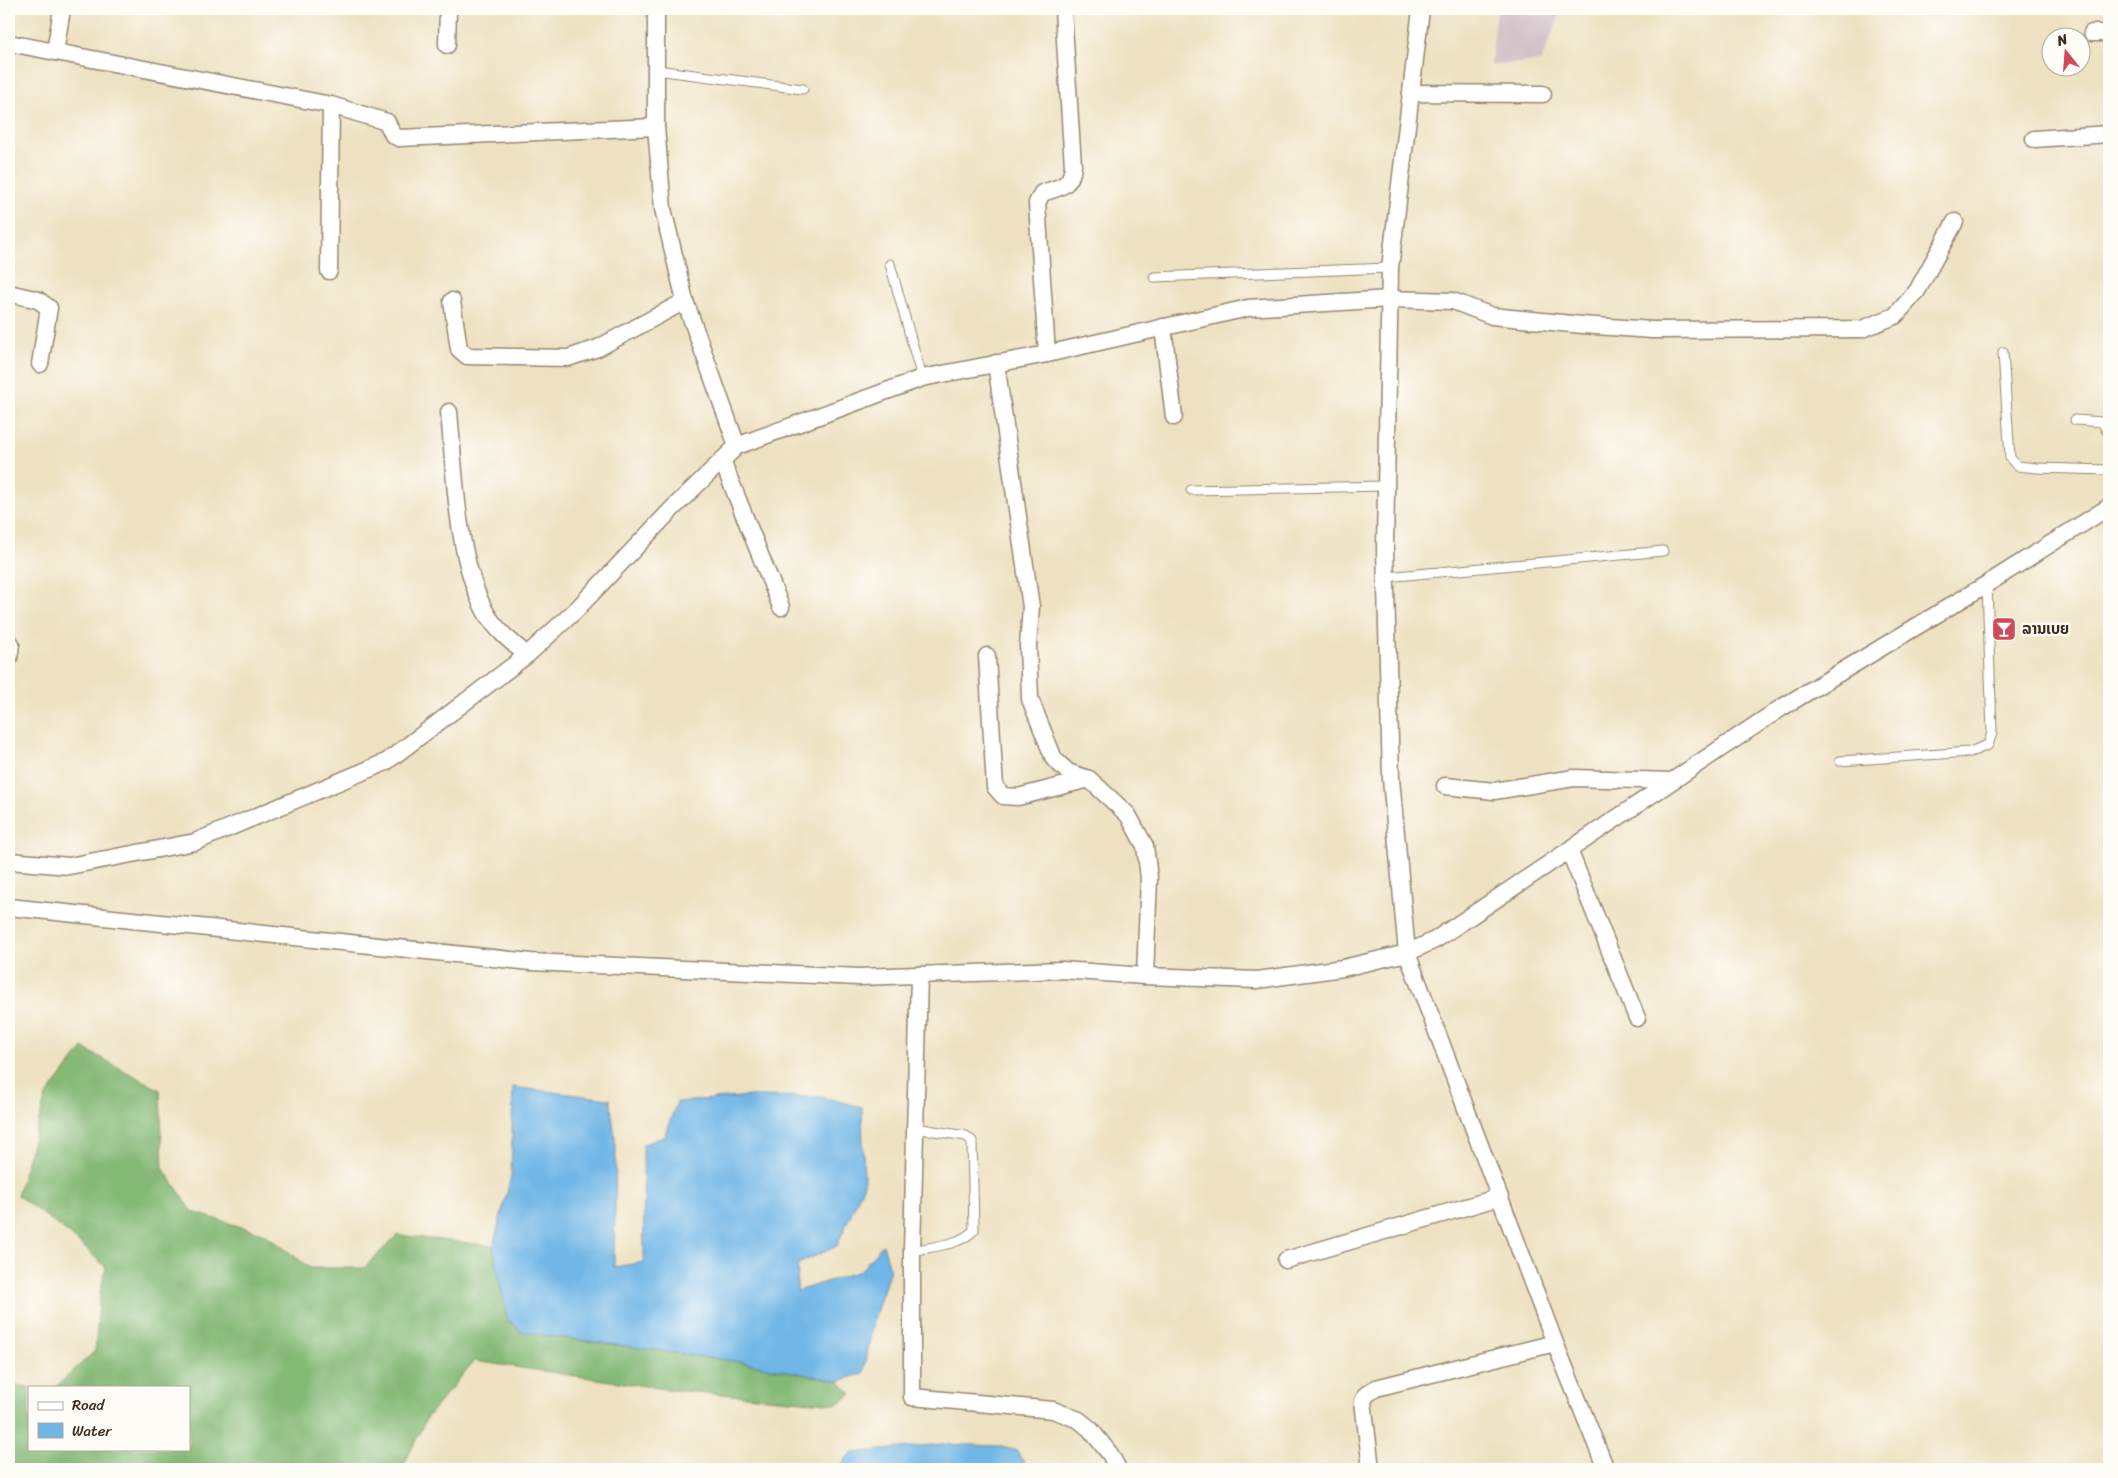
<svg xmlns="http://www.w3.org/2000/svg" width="2118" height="1478" font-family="Sriracha,'Noto Sans Lao',sans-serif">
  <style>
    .industrial { fill: #d2bdc6 }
    .forest { fill: #83b874; stroke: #5f7149 }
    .water { fill: #6fb6e6; stroke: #557082 }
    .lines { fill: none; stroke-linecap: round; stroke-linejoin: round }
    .lane-casing { stroke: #948670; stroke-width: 11 }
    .street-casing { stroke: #948670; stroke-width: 19 }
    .lane { stroke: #fff; stroke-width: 9 }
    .street { stroke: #fff; stroke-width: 16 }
    .labels { text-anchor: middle; stroke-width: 5; stroke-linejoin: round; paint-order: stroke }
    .poi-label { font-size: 15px; font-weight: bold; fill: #3b2a1e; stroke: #fdfcf7; text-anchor: start }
  </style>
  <rect width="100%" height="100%" fill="#fdfcf7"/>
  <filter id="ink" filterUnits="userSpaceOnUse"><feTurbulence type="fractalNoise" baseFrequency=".02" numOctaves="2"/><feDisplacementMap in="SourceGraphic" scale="10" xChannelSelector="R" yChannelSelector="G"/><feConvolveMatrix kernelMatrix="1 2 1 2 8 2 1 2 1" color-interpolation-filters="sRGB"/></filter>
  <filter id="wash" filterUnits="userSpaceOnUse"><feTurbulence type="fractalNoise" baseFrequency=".0096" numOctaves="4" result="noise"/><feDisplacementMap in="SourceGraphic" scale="20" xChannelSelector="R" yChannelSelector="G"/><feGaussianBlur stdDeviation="1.12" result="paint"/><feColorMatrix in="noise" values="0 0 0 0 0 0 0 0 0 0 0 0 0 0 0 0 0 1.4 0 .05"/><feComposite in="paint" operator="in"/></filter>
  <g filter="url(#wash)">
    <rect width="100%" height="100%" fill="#eee1c1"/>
    <path class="industrial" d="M 1497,9 L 1562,9 L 1541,61 L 1491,65 Z"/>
    <path class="forest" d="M 83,1048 L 160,1090 L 163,1168 L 193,1212 L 265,1234 L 310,1268 L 364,1268 L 397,1235 L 493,1246 L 507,1319 L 522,1332 L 741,1362 L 839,1381 L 852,1394 L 837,1404 L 672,1390 L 474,1361 L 427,1417 L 402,1469 L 9,1469 L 9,1385 L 29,1387 L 29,1449 L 189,1449 L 189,1387 L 56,1387 L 95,1351 L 100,1292 L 106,1267 L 67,1232 L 17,1195 L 46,1096 Z"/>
    <g class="water">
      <path d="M 513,1087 L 610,1099 L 616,1147 L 614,1267 L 644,1262 L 643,1144 L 664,1137 L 677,1102 L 751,1096 L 821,1097 L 862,1107 L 864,1184 L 837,1246 L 798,1264 L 797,1291 L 860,1271 L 883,1244 L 890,1269 L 873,1322 L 864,1373 L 839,1381 L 741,1362 L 522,1332 L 507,1319 L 493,1246 L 511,1177 Z"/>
      <path d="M 942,1444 L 998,1446 L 1017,1451 L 1026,1465 L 1026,1469 L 837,1469 L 851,1453 Z"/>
    </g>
  </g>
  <g filter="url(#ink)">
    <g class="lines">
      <defs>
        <g id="lane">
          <path d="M 656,70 L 803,89"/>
          <path d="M 890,264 L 922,378"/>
          <path d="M 1154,277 L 1390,268"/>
          <path d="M 2003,352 L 2010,458 L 2017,466 L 2037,468 L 2109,470"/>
          <path d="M 2075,420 L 2102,422 L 2109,434"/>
          <path d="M 1191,490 L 1386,486"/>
          <path d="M 1386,577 L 1663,551"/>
          <path d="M 1840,761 L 1970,752 L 1988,745 L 1992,733 L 1987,584"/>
          <path d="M 912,1251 C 933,1246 959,1246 974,1230 L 972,1141 L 966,1136 L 915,1128"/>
        </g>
        <g id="street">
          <path d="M 656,9 L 656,127 L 663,209 L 685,301 L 737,446"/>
          <path d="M 1421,9 L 1390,268 L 1385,547 L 1391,779 L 1407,953 L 1555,1343 L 1606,1469"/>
          <path d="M 2092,33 L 2109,33"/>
          <path d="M 9,43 L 331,105 L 329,271"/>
          <path d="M 447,45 L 448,9"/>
          <path d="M 55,52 L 62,9"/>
          <path d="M 1411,93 L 1543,94"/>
          <path d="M 331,105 L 387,122 L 393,135 L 399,138 L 656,127"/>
          <path d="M 2034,139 L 2109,134"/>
          <path d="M 9,293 L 38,300 L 49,308 L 40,364"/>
          <path d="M 452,301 L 459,349 L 467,356 L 568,358 L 598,348 L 685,301"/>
          <path d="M 1163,327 L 1174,417"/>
          <path d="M 1047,354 L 1037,203 L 1042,193 C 1060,187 1071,187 1073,166 L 1063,9"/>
          <path d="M 996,363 L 1031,607 L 1028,646 L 1030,699 L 1054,759 L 1068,772 L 1089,779"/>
          <path d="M 449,412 C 455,474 456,556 485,611 C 495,629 511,642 527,655"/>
          <path d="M 722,460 L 781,607"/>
          <path d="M 987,656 L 995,787 L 1003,796 L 1018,797 L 1089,779 L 1128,815 L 1145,846 L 1149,878 L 1145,976"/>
          <path d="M 9,659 L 11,644"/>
          <path d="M 1445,786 L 1494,791 L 1574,778 L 1671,781"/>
          <path d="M 1569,850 L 1637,1018"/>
          <path d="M 9,861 L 69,866 L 195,842 L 386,762 L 527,655 L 576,610 L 672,509 L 737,446 L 922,378 L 1047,354 L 1248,308 L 1389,299 L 1453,301 L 1492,316 L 1582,325 L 1652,330 L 1862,329 L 1895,316 L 1917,291 L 1955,222"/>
          <path d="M 9,907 L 531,962 L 859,977 L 1062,970 L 1145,976 L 1257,980 L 1343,968 L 1407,953 L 1435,940 L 1781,708 L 1987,584 L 2109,507"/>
          <path d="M 919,975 L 912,1251 L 912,1397 L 1053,1410 L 1079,1420 L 1090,1429 L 1110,1454 L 1118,1469"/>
          <path d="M 1286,1260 L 1500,1197"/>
          <path d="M 1371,1469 L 1363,1401 L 1367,1394 L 1376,1388 L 1555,1343"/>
        </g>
      </defs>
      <use href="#lane" class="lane-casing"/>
      <use href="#street" class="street-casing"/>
      <use href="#lane" class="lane"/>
      <use href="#street" class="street"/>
    </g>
  </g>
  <defs>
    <symbol id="bar-square" viewBox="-11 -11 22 22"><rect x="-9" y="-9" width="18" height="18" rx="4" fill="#d1495b" stroke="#fdfcf7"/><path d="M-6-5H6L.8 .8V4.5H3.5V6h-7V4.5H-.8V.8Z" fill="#fff"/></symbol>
  </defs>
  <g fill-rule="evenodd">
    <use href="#bar-square" x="1990" y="615" width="28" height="28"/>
  </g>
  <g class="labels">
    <g class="poi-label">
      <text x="2022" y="634">ລານເບຍ</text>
    </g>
  </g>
  <rect width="2118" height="1478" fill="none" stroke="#fdfcf7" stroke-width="30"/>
  <rect x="28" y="1386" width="162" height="65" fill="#fdfcf7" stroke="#afa8a0"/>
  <rect x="38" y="1402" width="25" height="8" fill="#ffffff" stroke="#afa8a0"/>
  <text x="72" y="1410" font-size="15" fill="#3b2a1e">Road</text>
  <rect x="38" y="1423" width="25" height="15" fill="#6fb6e6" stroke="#afa8a0"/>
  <text x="72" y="1436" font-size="15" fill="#3b2a1e">Water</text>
  <g transform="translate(2066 52) rotate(343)"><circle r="24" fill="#fdfcf7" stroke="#afa8a0"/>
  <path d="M0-4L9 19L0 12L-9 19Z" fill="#d1495b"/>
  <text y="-8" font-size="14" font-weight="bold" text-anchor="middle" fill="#3b2a1e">N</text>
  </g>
</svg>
